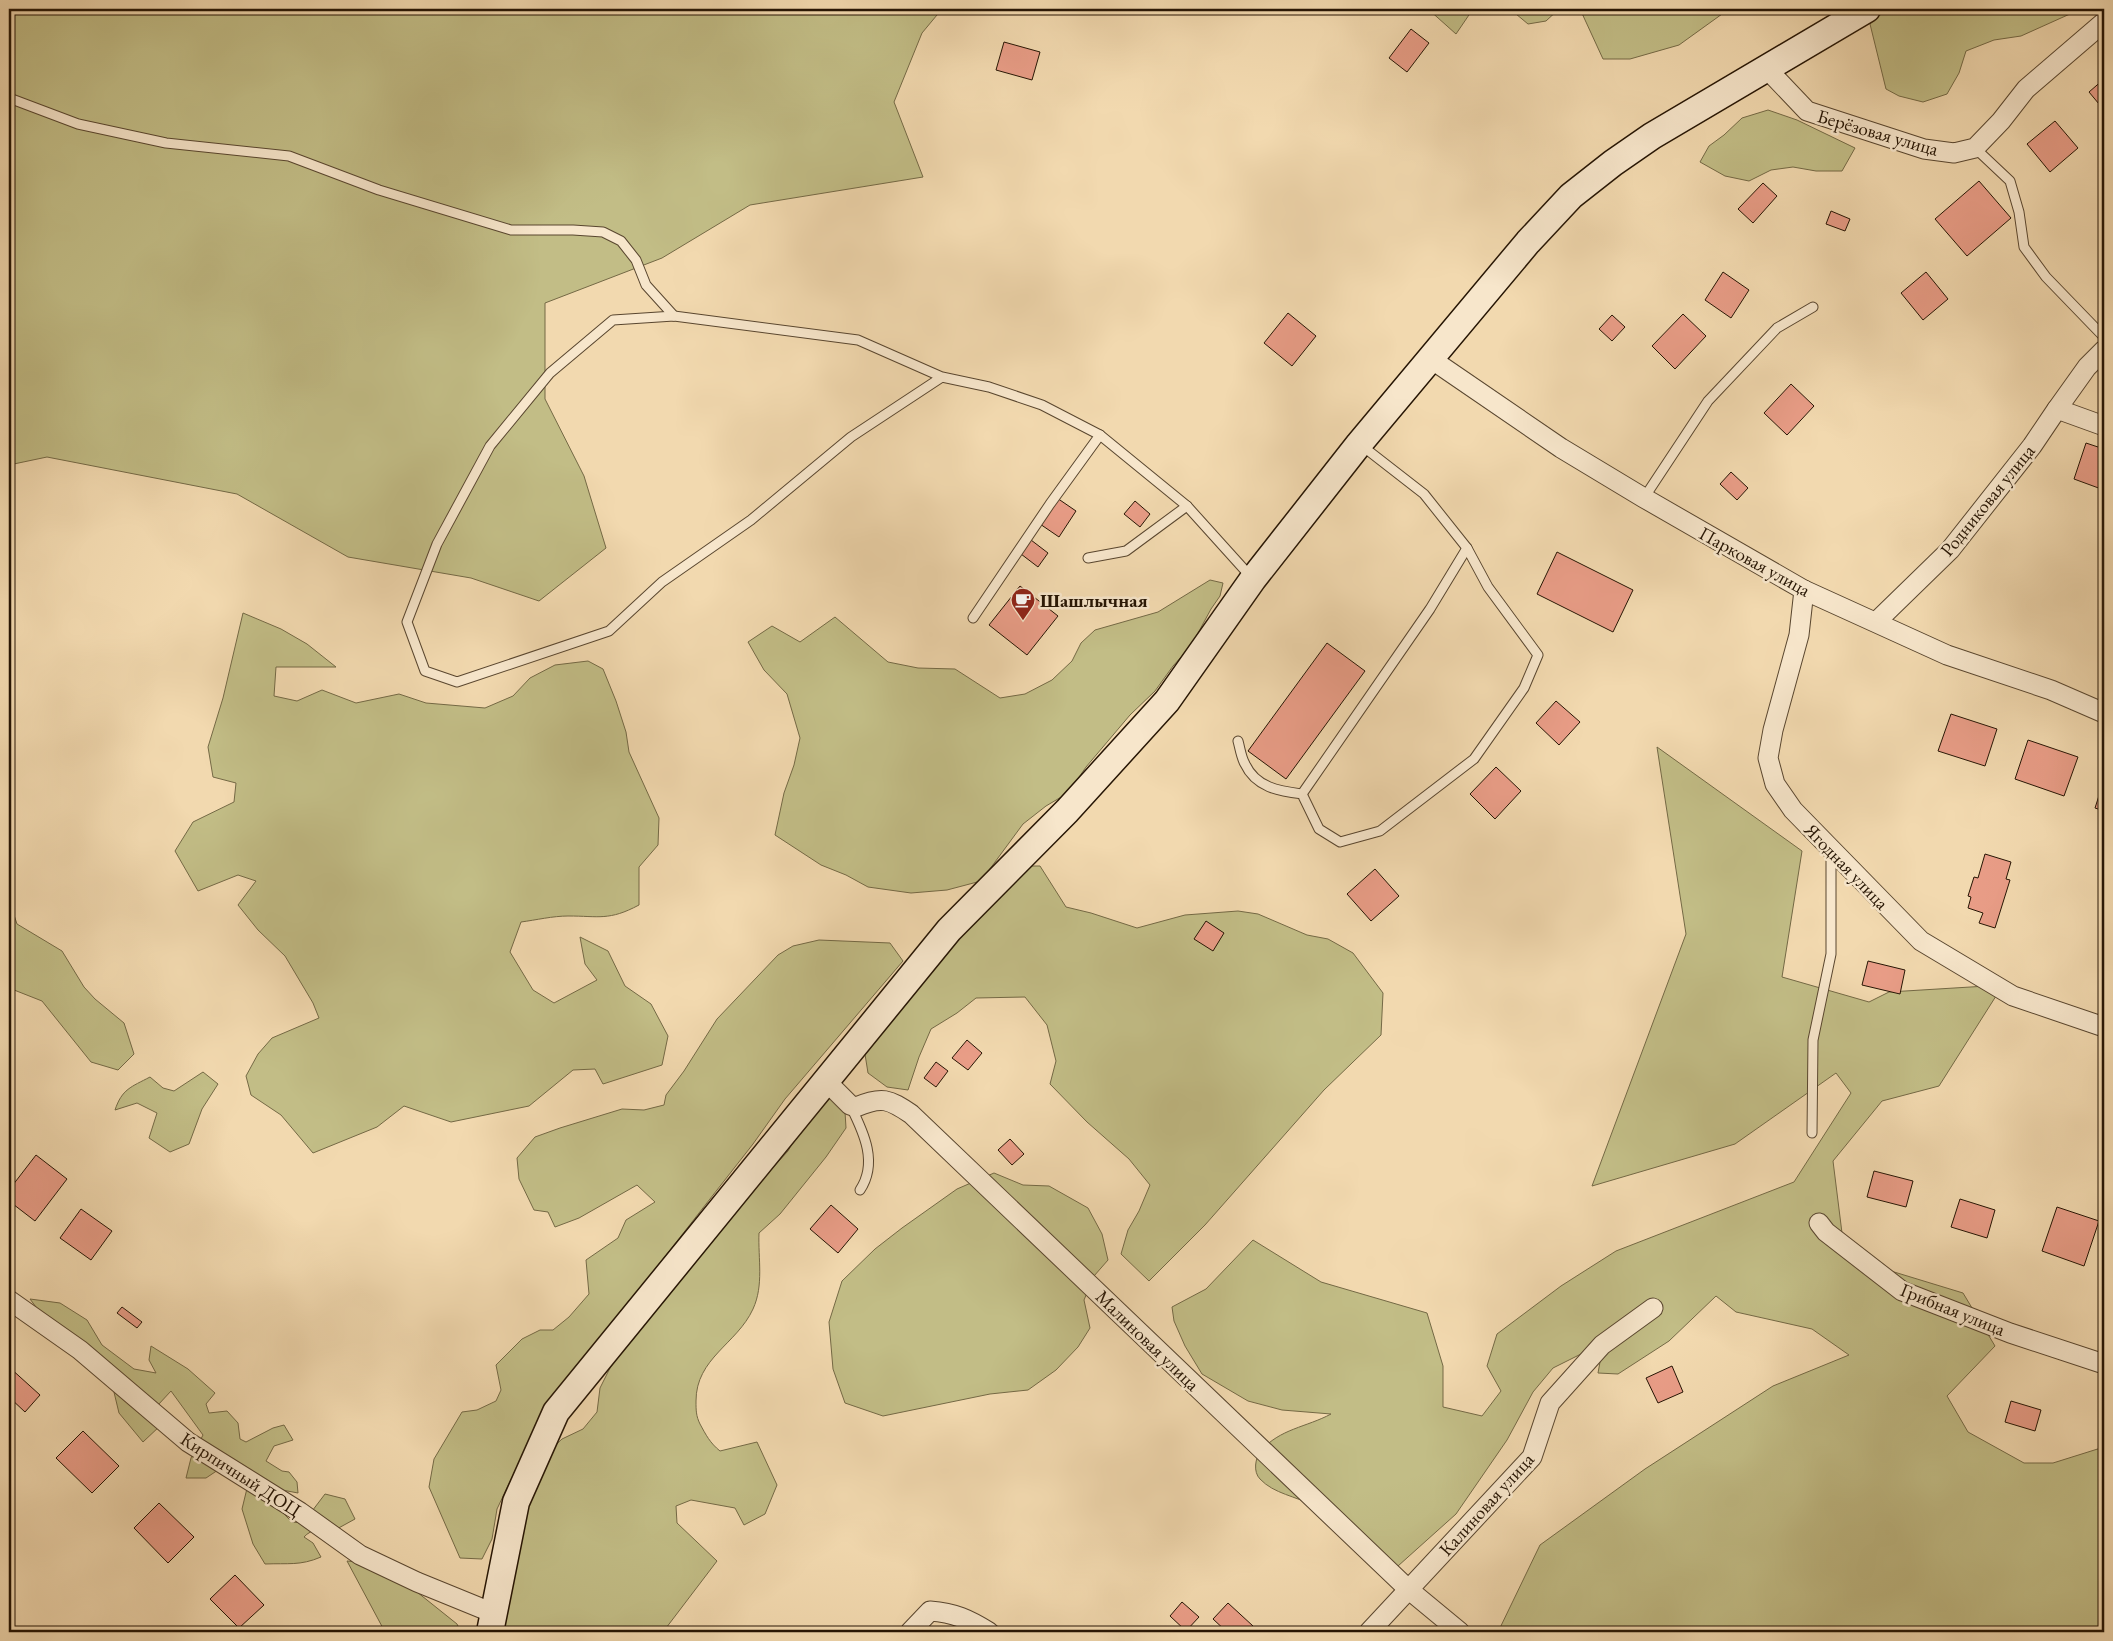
<svg xmlns="http://www.w3.org/2000/svg" width="2113" height="1641" font-family="'EB Garamond',serif">
  <style>
    .green { fill: #c2bd86; stroke: #746945 }
    .building { fill: #e99d87; stroke: #261504 }
    .lines { fill: none; stroke-linecap: round; stroke-linejoin: round }
    .lane-casing { stroke: #59462f; stroke-width: 11 }
    .street-casing { stroke: #59462f; stroke-width: 21 }
    .secondary-casing { stroke: #261504; stroke-width: 29 }
    .lane { stroke: #f7e6cb; stroke-width: 9 }
    .street { stroke: #f7e6cb; stroke-width: 19 }
    .secondary { stroke: #f7e6cb; stroke-width: 26 }
    .labels { text-anchor: middle; stroke-width: 5; stroke-linejoin: round; paint-order: stroke }
    .street-label { font-size: 19px; fill: #261504; stroke: #f7e6cb }
    .poi-label { font-size: 19px; font-weight: bold; fill: #261504; stroke: #f7e6cb; text-anchor: start }
  </style>
  <rect width="100%" height="100%" fill="#f2d9af"/>
  <filter id="stains"><feTurbulence type="fractalNoise" baseFrequency=".004" numOctaves="4"/><feColorMatrix values="0 0 0 0 .2 0 0 0 0 .09 0 0 0 0 .02 0 0 0 .5 -.17"/></filter>
  <radialGradient id="worn" r=".72"><stop offset=".6" stop-color="#630" stop-opacity="0"/><stop offset="1" stop-color="#630" stop-opacity=".3"/></radialGradient>
  <g class="green">
    <path d="M 9,9 L 942,9 L 922,33 L 894,102 L 923,177 L 750,205 L 662,258 L 545,303 L 545,399 L 584,476 L 606,548 L 539,601 L 471,578 L 348,557 L 237,494 L 47,457 L 9,465 Z"/>
    <path d="M 1428,9 L 1473,9 L 1456,34 Z"/>
    <path d="M 1510,9 L 1559,9 L 1546,21 L 1528,24 Z"/>
    <path d="M 1580,9 L 1729,9 L 1679,45 L 1630,59 L 1603,59 Z"/>
    <path d="M 1887,9 L 2081,9 L 2021,36 L 1994,40 L 1966,51 L 1959,73 L 1947,94 L 1923,102 L 1899,96 L 1886,89 L 1870,24 Z"/>
    <path d="M 1768,110 L 1797,120 L 1855,148 L 1842,171 L 1816,171 L 1793,167 L 1771,170 L 1749,181 L 1725,176 L 1700,162 L 1709,146 L 1724,135 L 1742,118 Z"/>
    <path d="M 1210,580 L 1223,583 L 1220,596 L 1211,609 L 1191,646 L 1173,666 L 1155,691 L 1130,715 L 1086,767 L 1068,793 L 1046,806 L 1023,824 L 981,881 L 947,890 L 911,893 L 868,887 L 846,875 L 821,865 L 775,835 L 784,793 L 794,765 L 800,738 L 787,694 L 764,670 L 748,642 L 772,626 L 800,642 L 835,617 L 888,662 L 918,668 L 955,669 L 1000,698 L 1025,694 L 1052,680 L 1072,661 L 1081,643 L 1095,630 L 1158,612 Z"/>
    <path d="M 243,613 L 281,629 L 307,644 L 336,667 L 276,667 L 274,696 L 297,701 L 322,690 L 356,703 L 399,694 L 426,703 L 485,708 L 513,696 L 530,678 L 555,665 L 588,661 L 603,669 L 616,701 L 626,732 L 629,752 L 659,818 L 658,845 L 639,867 L 639,905 C 609,921 599,916 568,916 C 553,916 536,920 521,922 L 510,952 L 533,990 L 554,1003 L 597,980 L 585,964 L 580,937 L 608,951 L 625,986 L 651,1004 L 668,1036 L 662,1065 L 603,1084 L 595,1069 L 573,1070 L 529,1106 L 451,1122 L 404,1106 L 377,1127 L 313,1153 L 281,1115 L 251,1095 L 246,1076 L 258,1054 L 272,1038 L 319,1018 L 313,1003 L 285,956 L 258,930 L 238,905 L 256,881 L 238,875 L 198,891 L 175,851 L 193,822 L 234,802 L 236,783 L 213,777 L 208,747 L 223,698 Z"/>
    <path d="M 1657,747 L 1802,851 L 1782,977 L 1869,1002 L 1889,992 L 2003,985 L 1939,1086 L 1882,1101 L 1833,1161 L 1845,1257 L 1963,1293 L 1995,1346 L 1947,1396 L 1968,1432 L 2024,1463 L 2053,1463 L 2104,1447 L 2104,1632 L 1498,1632 L 1540,1545 L 1645,1469 L 1773,1386 L 1849,1355 L 1812,1329 L 1736,1312 L 1716,1296 L 1669,1341 L 1618,1374 L 1598,1373 L 1602,1351 L 1583,1353 L 1553,1368 L 1533,1392 L 1507,1440 L 1456,1514 L 1398,1566 C 1370,1547 1343,1525 1314,1506 C 1296,1496 1274,1494 1260,1479 C 1253,1472 1255,1458 1261,1451 C 1279,1429 1307,1427 1331,1414 L 1282,1410 L 1248,1401 L 1202,1374 L 1185,1346 L 1174,1321 L 1172,1307 L 1206,1289 L 1253,1240 L 1321,1282 L 1427,1313 L 1443,1366 L 1443,1407 L 1482,1416 L 1501,1391 L 1487,1366 L 1497,1334 L 1561,1286 L 1616,1251 L 1794,1182 L 1851,1093 L 1836,1073 L 1735,1144 L 1592,1186 L 1686,934 Z"/>
    <path d="M 1026,866 L 1040,866 L 1066,907 L 1091,913 L 1137,928 L 1185,915 L 1238,911 L 1258,914 L 1307,935 L 1328,939 L 1353,953 L 1383,993 L 1381,1035 L 1324,1090 L 1205,1225 L 1149,1281 L 1121,1254 L 1128,1230 L 1139,1211 L 1150,1185 L 1129,1159 L 1087,1122 L 1050,1084 L 1056,1061 L 1047,1025 L 1025,997 L 976,998 L 957,1013 L 931,1029 L 919,1057 L 908,1090 L 887,1087 L 868,1073 L 864,1048 L 960,935 Z"/>
    <path d="M 9,900 L 17,924 L 62,951 L 84,987 L 95,999 L 124,1023 L 134,1054 L 118,1070 L 91,1062 L 42,1001 L 9,988 Z"/>
    <path d="M 819,940 L 890,943 L 903,961 L 785,1099 L 753,1144 L 645,1282 L 603,1342 L 545,1408 L 497,1509 L 492,1539 L 482,1559 L 460,1558 L 429,1487 L 434,1459 L 462,1412 L 477,1410 L 496,1401 L 501,1390 L 496,1365 L 522,1339 L 540,1330 L 553,1330 L 569,1317 L 589,1294 L 586,1260 L 618,1238 L 626,1220 L 655,1202 L 637,1185 L 579,1218 L 555,1227 L 548,1212 L 534,1210 L 519,1179 L 517,1158 L 535,1137 L 560,1128 L 622,1109 L 644,1110 L 664,1105 L 666,1095 L 684,1071 L 717,1019 L 778,955 L 793,946 Z"/>
    <path d="M 203,1072 L 218,1084 L 202,1109 L 189,1144 L 170,1152 L 149,1138 L 157,1113 L 137,1103 L 115,1110 C 122,1089 131,1087 150,1077 L 163,1088 L 174,1091 Z"/>
    <path d="M 844,1095 L 846,1128 L 826,1157 L 780,1214 L 759,1233 C 758,1259 764,1285 753,1309 C 737,1344 696,1358 696,1401 C 696,1410 696,1416 700,1424 C 706,1435 710,1443 720,1451 L 757,1442 L 777,1485 L 765,1514 L 744,1525 L 735,1508 L 691,1500 L 676,1506 L 677,1523 L 717,1561 L 663,1632 L 495,1632 L 527,1509 L 545,1455 L 562,1439 L 583,1429 L 597,1412 L 600,1388 L 613,1362 L 730,1215 L 788,1151 L 811,1111 L 827,1096 Z"/>
    <path d="M 994,1173 L 1023,1185 L 1049,1186 L 1088,1208 L 1102,1234 L 1108,1260 L 1094,1276 L 1084,1300 L 1090,1328 L 1078,1347 L 1056,1370 L 1028,1390 L 990,1394 L 883,1416 L 845,1403 L 833,1369 L 829,1322 L 842,1281 L 875,1249 L 902,1228 L 957,1189 Z"/>
    <path d="M 30,1299 L 60,1303 L 87,1320 L 102,1345 L 134,1369 L 156,1373 L 149,1360 L 151,1346 L 188,1369 L 215,1393 L 206,1404 L 209,1413 L 227,1411 L 238,1423 L 240,1439 L 246,1442 L 273,1428 L 284,1425 L 293,1440 L 274,1446 L 266,1461 L 282,1471 L 289,1472 L 297,1482 L 298,1493 L 277,1489 L 278,1508 L 292,1522 L 303,1523 L 325,1494 L 345,1499 L 355,1519 L 335,1530 C 324,1527 311,1529 304,1537 L 313,1543 L 321,1557 C 300,1566 288,1563 265,1564 L 253,1544 L 242,1509 L 250,1476 L 218,1470 L 206,1478 L 186,1478 L 191,1458 L 203,1435 L 171,1391 L 158,1405 L 161,1425 L 143,1442 L 119,1413 L 113,1388 L 39,1311 Z"/>
    <path d="M 347,1561 L 382,1564 L 457,1624 L 461,1632 L 385,1632 Z"/>
  </g>
  <g class="building">
    <path d="M 1411,29 L 1429,43 L 1407,72 L 1389,58 Z"/>
    <path d="M 1004,42 L 1040,52 L 1032,80 L 996,70 Z"/>
    <path d="M 2104,79 L 2104,110 L 2089,92 Z"/>
    <path d="M 2055,121 L 2078,148 L 2050,172 L 2027,144 Z"/>
    <path d="M 1979,181 L 2011,218 L 1967,256 L 1935,219 Z"/>
    <path d="M 1763,183 L 1777,196 L 1753,223 L 1738,209 Z"/>
    <path d="M 1831,211 L 1850,219 L 1845,231 L 1826,224 Z"/>
    <path d="M 1723,272 L 1749,290 L 1731,318 L 1705,300 Z"/>
    <path d="M 1926,272 L 1948,299 L 1923,320 L 1901,293 Z"/>
    <path d="M 1288,313 L 1316,336 L 1292,366 L 1264,343 Z"/>
    <path d="M 1683,314 L 1706,336 L 1675,369 L 1652,346 Z"/>
    <path d="M 1612,315 L 1625,327 L 1612,341 L 1599,329 Z"/>
    <path d="M 1791,384 L 1814,406 L 1787,435 L 1764,413 Z"/>
    <path d="M 2086,443 L 2104,449 L 2104,490 L 2074,479 Z"/>
    <path d="M 1731,472 L 1748,488 L 1737,500 L 1720,484 Z"/>
    <path d="M 1057,498 L 1076,511 L 1059,537 L 1040,524 Z"/>
    <path d="M 1135,501 L 1150,514 L 1140,527 L 1124,514 Z"/>
    <path d="M 1031,540 L 1048,553 L 1038,567 L 1021,554 Z"/>
    <path d="M 1557,552 L 1633,590 L 1613,632 L 1537,594 Z"/>
    <path d="M 1020,586 L 1058,616 L 1027,655 L 989,625 Z"/>
    <path d="M 1327,643 L 1365,671 L 1286,779 L 1248,751 Z"/>
    <path d="M 1556,701 L 1580,722 L 1559,745 L 1536,723 Z"/>
    <path d="M 1951,714 L 1997,729 L 1985,766 L 1938,751 Z"/>
    <path d="M 2028,740 L 2078,757 L 2064,796 L 2015,779 Z"/>
    <path d="M 1496,767 L 1521,791 L 1495,819 L 1470,794 Z"/>
    <path d="M 2104,780 L 2104,811 L 2095,808 Z"/>
    <path d="M 1985,854 L 2011,862 L 2006,879 L 2010,880 L 1995,928 L 1979,923 L 1983,913 L 1968,908 L 1971,897 L 1968,896 L 1974,877 L 1978,878 Z"/>
    <path d="M 1375,869 L 1399,896 L 1371,921 L 1347,894 Z"/>
    <path d="M 1206,921 L 1224,933 L 1213,951 L 1194,939 Z"/>
    <path d="M 1868,961 L 1905,970 L 1900,994 L 1862,985 Z"/>
    <path d="M 967,1040 L 982,1053 L 968,1070 L 952,1058 Z"/>
    <path d="M 936,1062 L 948,1071 L 936,1087 L 924,1078 Z"/>
    <path d="M 1010,1139 L 1024,1154 L 1012,1165 L 998,1150 Z"/>
    <path d="M 36,1155 L 67,1179 L 35,1221 L 9,1201 L 9,1190 Z"/>
    <path d="M 1874,1171 L 1913,1181 L 1906,1207 L 1867,1197 Z"/>
    <path d="M 1960,1199 L 1995,1210 L 1987,1238 L 1951,1227 Z"/>
    <path d="M 831,1205 L 858,1229 L 838,1253 L 810,1229 Z"/>
    <path d="M 2057,1207 L 2099,1221 L 2084,1266 L 2042,1251 Z"/>
    <path d="M 81,1209 L 112,1231 L 91,1260 L 60,1238 Z"/>
    <path d="M 122,1307 L 142,1322 L 137,1328 L 117,1313 Z"/>
    <path d="M 1672,1366 L 1683,1392 L 1658,1403 L 1646,1378 Z"/>
    <path d="M 9,1367 L 40,1395 L 25,1412 L 9,1397 Z"/>
    <path d="M 2011,1401 L 2041,1410 L 2035,1431 L 2005,1422 Z"/>
    <path d="M 83,1431 L 119,1466 L 92,1493 L 56,1458 Z"/>
    <path d="M 159,1503 L 194,1537 L 168,1563 L 134,1528 Z"/>
    <path d="M 235,1575 L 264,1605 L 239,1628 L 210,1599 Z"/>
    <path d="M 1182,1602 L 1199,1617 L 1186,1631 L 1170,1616 Z"/>
    <path d="M 1228,1603 L 1253,1626 L 1247,1632 L 1227,1632 L 1213,1619 Z"/>
  </g>
  <g class="lines">
    <defs>
      <g id="lane">
        <path d="M 9,98 L 78,124 L 166,143 L 289,156 L 379,190 L 511,230 L 573,230 L 603,232 L 621,241 L 636,260 L 646,285 L 674,316"/>
        <path d="M 1975,148 L 2010,181 L 2019,212 L 2024,247 L 2046,277 L 2104,337"/>
        <path d="M 942,377 L 858,340 L 674,316 L 613,320 L 550,373 L 490,446 L 437,544 L 407,622 L 425,671 L 457,682 L 609,631 L 662,582 L 751,520 L 851,437 L 942,377 L 989,387 L 1042,405 L 1100,435 L 1187,506 L 1251,577"/>
        <path d="M 1644,498 L 1708,401 L 1777,328 L 1813,307"/>
        <path d="M 1088,558 L 1126,551 L 1187,506"/>
        <path d="M 973,618 L 1050,504 L 1100,435"/>
        <path d="M 1238,741 C 1240,748 1241,757 1245,764 C 1256,788 1280,791 1302,794 L 1319,829 L 1340,842 L 1380,831 L 1474,759 L 1524,688 L 1538,655 L 1488,587 L 1467,548 L 1424,494 L 1361,445"/>
        <path d="M 1302,794 L 1430,609 L 1467,548"/>
        <path d="M 851,1107 C 864,1133 878,1163 860,1190"/>
        <path d="M 1812,1133 L 1813,1040 L 1831,954 L 1831,850"/>
      </g>
      <g id="street">
        <path d="M 1767,69 L 1807,111 L 1924,149 L 1954,153 L 1975,148 L 2001,121 L 2026,89 L 2104,22"/>
        <path d="M 1431,359 L 1561,448 L 1644,498 L 1804,590 L 1947,655 L 2051,690 L 2104,713"/>
        <path d="M 2057,409 L 2087,367 L 2104,350"/>
        <path d="M 1804,590 L 1799,635 L 1773,730 L 1768,758 L 1775,784 L 1793,810 L 1921,941 L 2013,996 L 2104,1027"/>
        <path d="M 1876,622 L 1950,550 L 2032,446 L 2057,409 L 2104,426"/>
        <path d="M 827,1082 L 850,1105 L 856,1107 C 882,1096 889,1099 911,1114 L 1408,1589 L 1460,1632"/>
        <path d="M 1819,1223 L 1826,1232 L 1902,1291 L 2010,1333 L 2104,1364"/>
        <path d="M 9,1300 L 80,1350 L 188,1442 L 300,1512 L 360,1555 L 417,1582 L 493,1613"/>
        <path d="M 910,1632 L 930,1611 C 955,1613 968,1619 989,1632"/>
        <path d="M 1369,1632 L 1532,1457 L 1550,1403 L 1602,1345 L 1653,1308"/>
      </g>
      <path id="secondary" d="M 490,1632 L 516,1502 L 556,1412 L 949,930 L 1067,811 L 1167,701 L 1253,579 L 1359,444 L 1528,242 L 1571,196 L 1613,163 L 1652,136 L 1867,9"/>
    </defs>
    <use href="#lane" class="lane-casing"/>
    <use href="#street" class="street-casing"/>
    <use href="#secondary" class="secondary-casing"/>
    <use href="#lane" class="lane"/>
    <use href="#street" class="street"/>
    <use href="#secondary" class="secondary"/>
  </g>
  <defs>
    <symbol id="cafe-pin" viewBox="-11 -11 22 30"><path d="M0 17L-7.5 6A9.5 9.5 0 1 1 7.5 6Z" fill="#8f2418" stroke="#f7e6cb"/><path d="M-5.5-4.5H6V0H3Q3 3.5 0 3.5H-2.5Q-5.5 3.5-5.5 0ZM3-3.2v2h1.7v-2ZM-6 4.5H4V6H-6Z" fill="#fff"/></symbol>
  </defs>
  <g fill-rule="evenodd">
    <use href="#cafe-pin" x="1009" y="586" width="28" height="38"/>
  </g>
  <g class="labels">
    <g class="street-label">
      <text transform="translate(1878 132) rotate(16)" y="7">Берёзовая улица</text>
      <text transform="translate(1987 500) rotate(-51)" y="7">Родниковая улица</text>
      <text transform="translate(1755 561) rotate(29)" y="7">Парковая улица</text>
      <text transform="translate(1847 866) rotate(46)" y="7">Ягодная улица</text>
      <text transform="translate(1953 1309) rotate(22)" y="7">Грибная улица</text>
      <text transform="translate(1148 1340) rotate(44)" y="7">Малиновая улица</text>
      <text transform="translate(241 1474) rotate(33)" y="7">Кирпичный ДОЦ</text>
      <text transform="translate(1486 1504) rotate(-48)" y="7">Калиновая улица</text>
    </g>
    <g class="poi-label">
      <text x="1040" y="607">Шашлычная</text>
    </g>
  </g>
  <rect width="2113" height="1641" fill="none" stroke="#f2d9af" stroke-width="30"/>
  <rect x="10" y="10" width="2093" height="1621" fill="none" stroke="#261504" stroke-width="2.5"/>
  <rect x="15" y="15" width="2083" height="1611" fill="none" stroke="#261504"/>
  <rect width="100%" height="100%" filter="url(#stains)"/>
  <rect width="100%" height="100%" fill="url(#worn)"/>
</svg>
